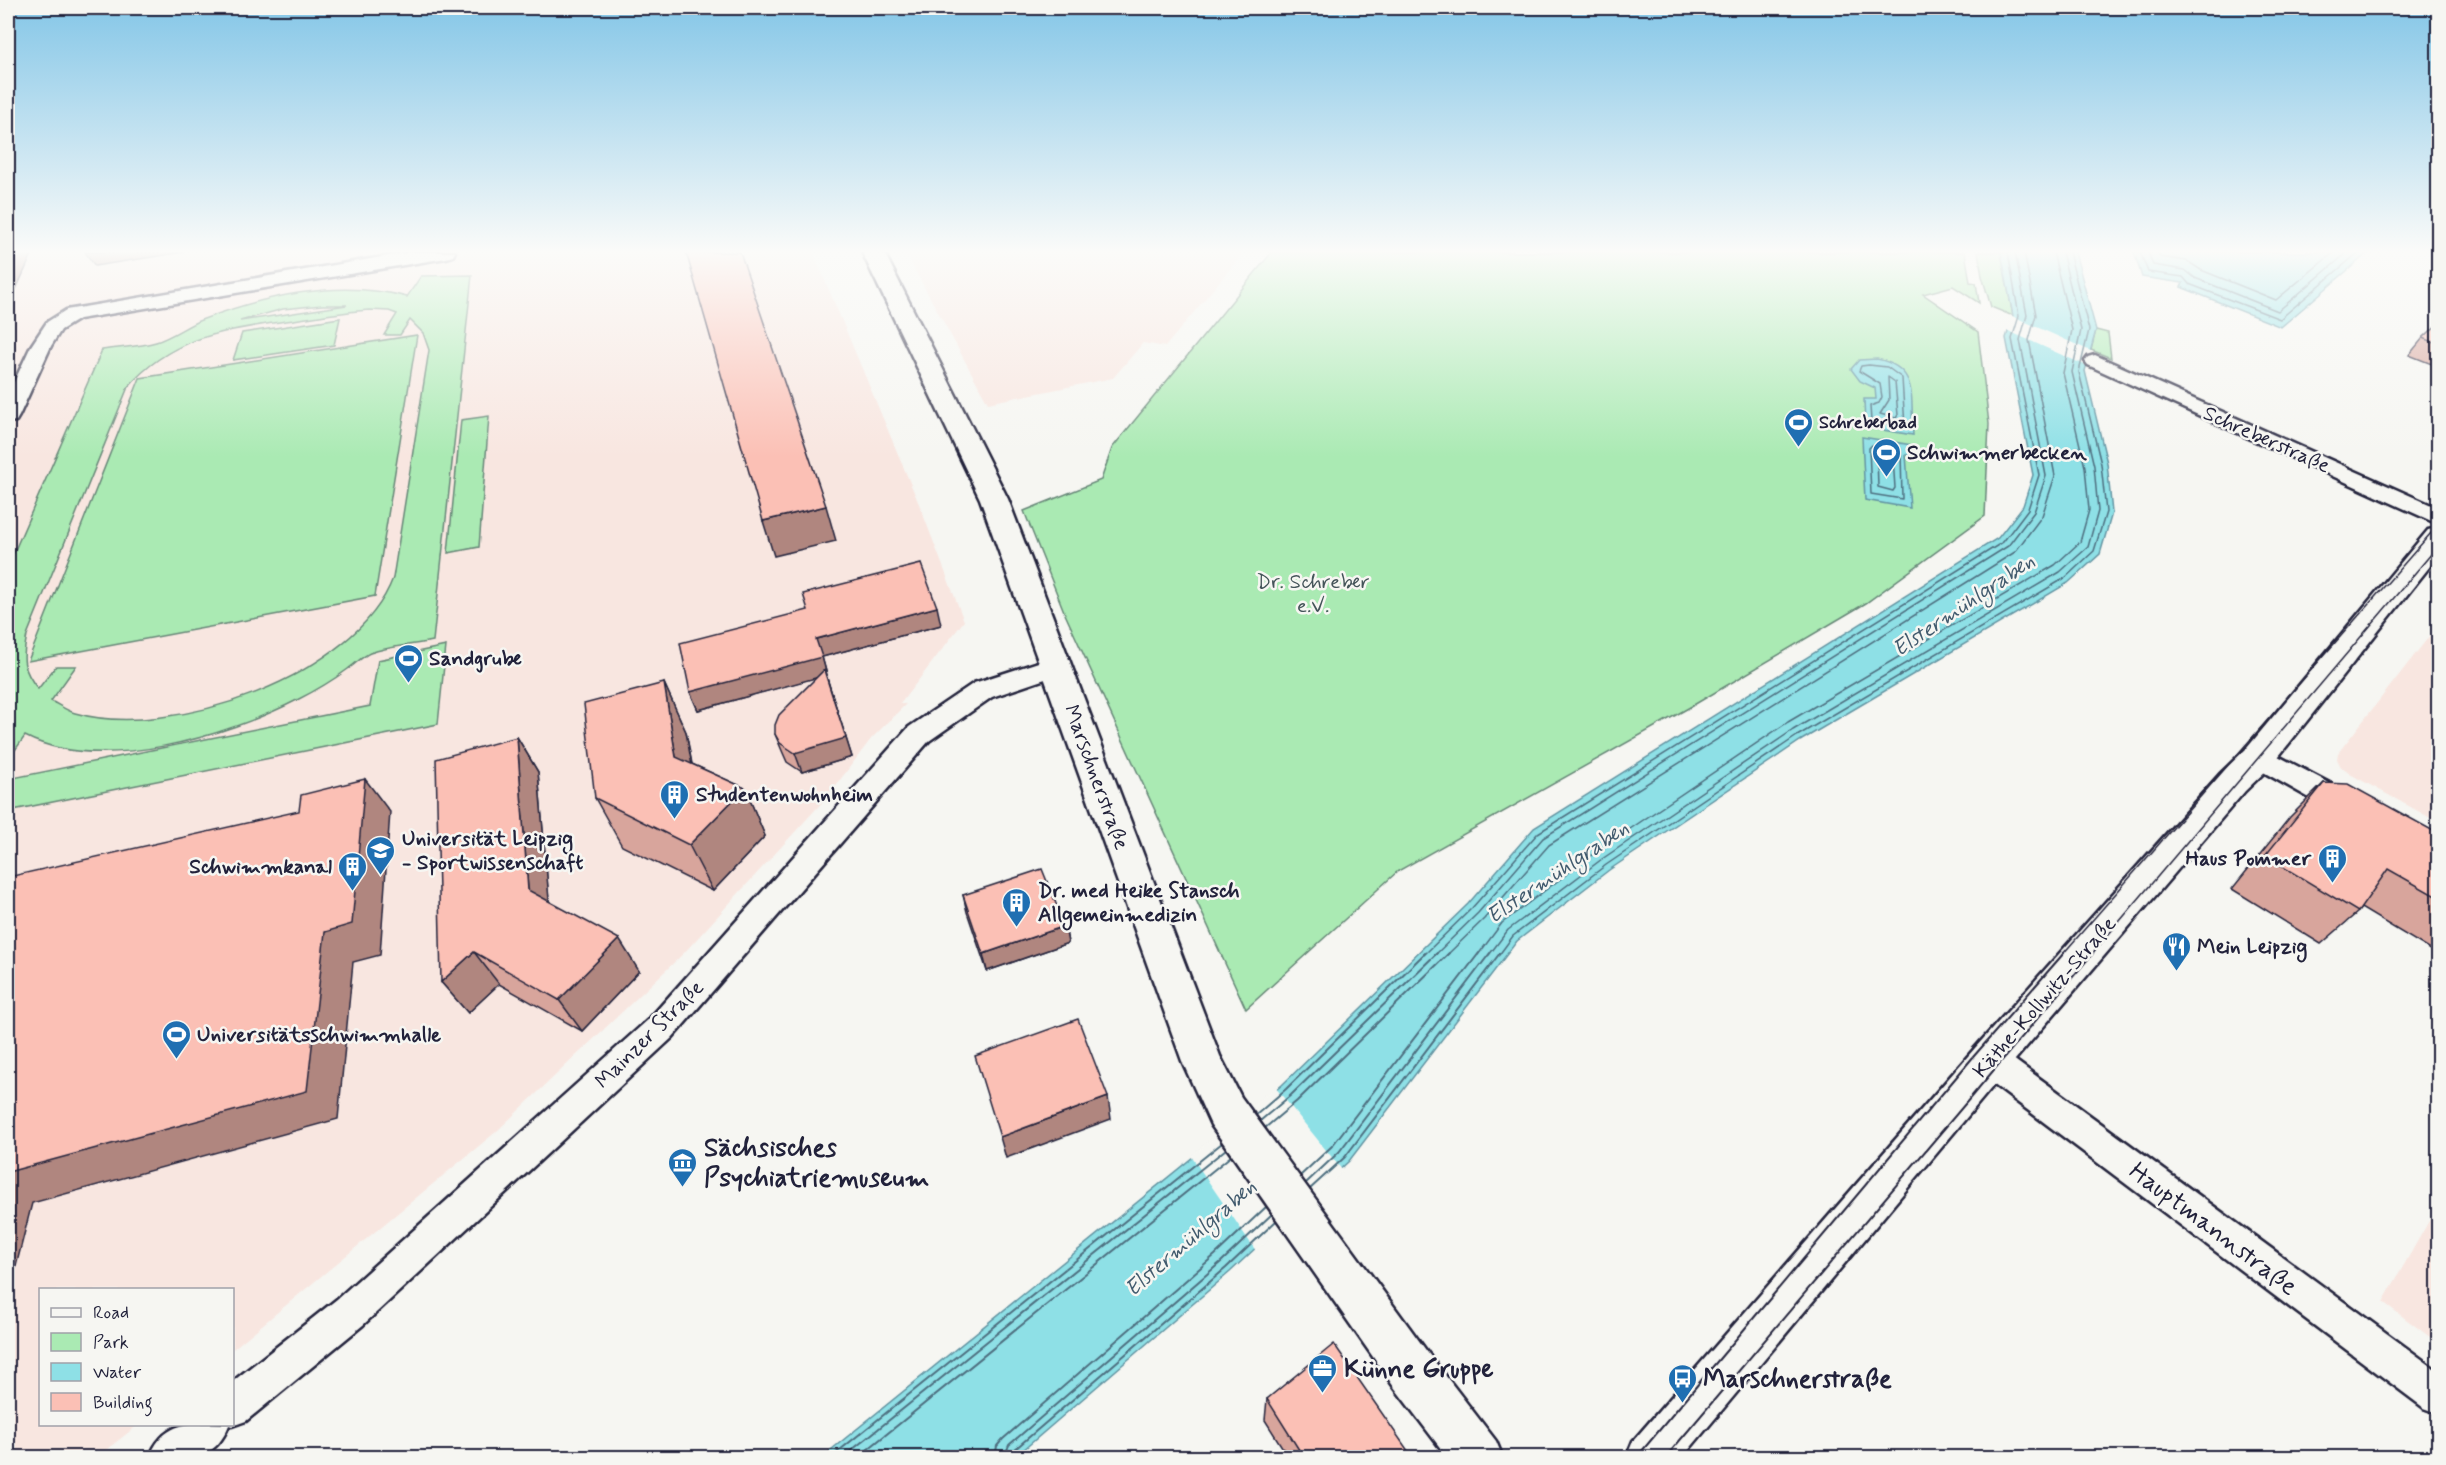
<svg xmlns="http://www.w3.org/2000/svg" width="2446" height="1465" font-family="Mynerve,sans-serif">
  <style>
    .built { fill: #f8e6e0 }
    .green { fill: #aaeab3; stroke: #668677; stroke-width: 1.5; fill-rule: evenodd }
    .water { fill: #8ee0e6; stroke: #6394a2; stroke-width: 1.5 }
    .pier { fill: #f6f6f2 }
    .lines { fill: none; stroke-linecap: round; stroke-linejoin: round }
    .shore-far1 { stroke: #4d6e7f; stroke-width: 1.5 }
    .shore { stroke: #4d6e7f; stroke-width: 2 }
    .street-casing { stroke: #22223b; stroke-width: 5 }
    .secondary-casing { stroke: #22223b; stroke-width: 5 }
    .street { fill: #f6f6f2; fill-rule: evenodd }
    .secondary { fill: #f6f6f2; fill-rule: evenodd }
    .tram-far1 { stroke: #22223b; stroke-width: 1.5 }
    .tram { stroke: #22223b; stroke-width: 2 }
    .wall { fill: #d8a59c; stroke: #22223b; stroke-width: 1.5 }
    .shaded-wall { fill: #b0867f; stroke: #22223b; stroke-width: 1.5 }
    .building { fill: #fbc0b5; stroke: #22223b; stroke-width: 1.5 }
    .labels { text-anchor: middle; stroke-width: 5; stroke-linejoin: round; paint-order: stroke }
    .far-poi-label { font-size: 18px; font-weight: bold; fill: #22223b; stroke: #f6f6f2; text-anchor: start }
    .street-label { font-size: 21px; fill: #22223b; stroke: #f6f6f2 }
    .poi-label { font-size: 21px; font-weight: bold; fill: #22223b; stroke: #f6f6f2; text-anchor: start }
    .park-label { font-size: 21px; fill: #445459; stroke: #f6f6f2 }
    .water-label { font-size: 22px; font-style: italic; fill: #425b6e; stroke: #f6f6f2 }
    .near-poi-label { font-size: 26px; font-weight: bold; fill: #22223b; stroke: #f6f6f2; text-anchor: start }
    .near-street-label { font-size: 26px; fill: #22223b; stroke: #f6f6f2 }
  </style>
  <rect width="100%" height="100%" fill="#f6f6f2"/>
  <filter id="ink" filterUnits="userSpaceOnUse"><feTurbulence type="fractalNoise" baseFrequency=".0167" numOctaves="2"/><feDisplacementMap in="SourceGraphic" scale="12" xChannelSelector="R" yChannelSelector="G"/><feConvolveMatrix kernelMatrix="1 2 1 2 8 2 1 2 1" color-interpolation-filters="sRGB"/></filter>
  <g filter="url(#ink)">
    <g class="built">
      <path d="M 8,252 L 813,252 L 919,504 L 964,621 L 900,704 L 906,704 L 871,739 L 827,797 L 683,954 L 497,1131 L 233,1349 L 232,1290 L 40,1290 L 40,1424 L 138,1425 L 97,1457 L 8,1457 Z"/>
      <path d="M 905,252 L 1244,252 L 1165,347 L 1143,343 L 1113,378 L 988,403 Z"/>
      <path d="M 2438,625 L 2438,822 L 2350,774 L 2341,767 L 2337,759 L 2338,753 Z"/>
      <path d="M 2438,1205 L 2438,1343 L 2383,1302 Z"/>
    </g>
    <g class="green">
      <path d="M 1272,252 L 1965,252 L 1970,282 L 1976,283 L 1979,303 L 1953,286 L 1923,294 L 1978,332 L 1989,424 L 1985,516 L 1866,603 L 1692,706 L 1398,871 L 1246,1009 L 1065,614 L 1024,511 L 1101,480 L 1112,448 Z"/>
      <path d="M 1978,252 L 2001,252 L 2013,316 L 1991,307 L 1982,276 Z"/>
      <path d="M 472,275 L 433,641 C 413,645 389,646 370,653 C 363,656 355,664 348,669 C 332,681 315,691 297,700 C 227,736 101,775 25,736 L 8,760 L 8,732 L 10,728 L 8,726 L 8,566 L 102,350 C 119,347 139,347 156,342 C 172,337 186,326 201,320 C 266,295 339,279 407,297 L 421,276 ZM 322,305 L 347,305 L 240,321 L 283,309 ZM 369,310 L 389,311 L 397,314 L 384,335 L 400,335 L 410,320 L 423,333 L 429,350 L 393,578 C 357,675 171,741 75,713 C 67,711 59,705 51,701 L 76,666 L 56,666 L 38,689 C 22,669 22,659 27,635 L 128,387 C 172,336 223,331 286,321 C 314,317 341,312 369,310 Z"/>
      <path d="M 340,318 L 334,345 L 233,360 L 242,333 Z"/>
      <path d="M 2096,330 L 2108,333 L 2111,358 L 2091,350 Z"/>
      <path d="M 417,335 L 375,596 L 28,661 L 140,378 Z"/>
      <path d="M 489,416 L 479,547 L 448,553 L 461,420 Z"/>
      <path d="M 446,646 L 438,724 L 8,811 L 8,779 L 370,706 L 378,660 Z"/>
    </g>
    <g class="water">
      <path d="M 2001,252 L 2075,252 L 2096,330 L 2085,371 L 2107,463 L 2112,513 L 2100,554 L 2068,583 L 1800,741 L 1609,870 L 1517,941 L 1349,1161 L 1230,1272 L 1015,1457 L 821,1458 L 1282,1085 L 1468,904 L 1534,828 L 1998,538 L 2023,506 L 2033,475 L 2006,338 L 2013,316 Z"/>
      <path d="M 2134,252 L 2369,252 L 2281,327 L 2181,287 L 2183,283 L 2142,277 Z"/>
      <path d="M 1877,359 C 1920,368 1910,398 1913,435 L 1865,427 L 1864,399 L 1876,399 L 1875,388 L 1860,381 L 1851,369 L 1859,360 Z"/>
      <path d="M 1862,437 L 1912,445 L 1912,455 L 1906,455 L 1910,508 L 1865,500 Z"/>
    </g>
    <g class="pier">
      <path d="M 2010,315 L 2093,352 L 2089,367 L 2006,330 Z"/>
      <path d="M 1275,1087 L 1343,1171 L 1256,1251 L 1191,1156 Z"/>
    </g>
    <g class="lines">
      <g class="shore-far1">
        <path d="M 2140,252 L 2148,272 L 2183,277 L 2189,284 L 2280,319 L 2359,252"/>
        <path d="M 2148,252 L 2153,265 L 2185,270 L 2195,278 L 2278,311 L 2348,252"/>
        <path d="M 2158,252 L 2160,257 L 2187,261 L 2201,270 L 2276,300 L 2334,252"/>
        <path d="M 1869,365 L 1887,367 L 1902,378 L 1905,427 L 1871,421 L 1870,406 L 1879,403 L 1882,397 L 1880,384 L 1859,371 L 1861,366 Z"/>
        <path d="M 1888,377 L 1895,382 L 1898,415 L 1896,418 L 1880,414 L 1889,400 Z"/>
        <path d="M 1872,445 L 1901,451 L 1902,499 L 1871,494 L 1869,448 Z"/>
        <path d="M 1880,454 L 1893,458 L 1895,488 L 1893,491 L 1878,487 L 1877,457 Z"/>
        <path d="M 1424,955 L 1472,908 L 1538,833 L 2003,542 L 2028,509 L 2039,475 L 2012,339 L 2019,316 L 2008,252"/>
        <path d="M 1435,955 L 1478,913 L 1543,838 L 2008,546 L 2034,512 L 2046,476 L 2020,340 L 2027,315 L 2015,252"/>
        <path d="M 1447,955 L 1484,919 L 1549,845 L 2015,552 L 2042,516 L 2055,476 L 2029,340 L 2036,315 L 2024,252"/>
        <path d="M 1478,955 L 1502,923 L 1596,852 L 1788,722 L 2055,565 L 2080,542 L 2089,510 L 2085,467 L 2063,373 L 2072,330 L 2053,252"/>
        <path d="M 1489,955 L 1508,930 L 1602,859 L 1793,730 L 2060,572 L 2088,547 L 2098,511 L 2094,466 L 2072,372 L 2081,330 L 2062,252"/>
        <path d="M 1499,955 L 1513,936 L 1606,865 L 1797,736 L 2065,578 L 2094,551 L 2106,512 L 2101,464 L 2079,372 L 2089,330 L 2069,252"/>
      </g>
      <g class="shore">
        <path d="M 1256,1115 L 1286,1089 L 1425,953"/>
        <path d="M 1260,1121 L 1291,1095 L 1437,953"/>
        <path d="M 1265,1128 L 1297,1101 L 1449,953"/>
        <path d="M 1300,1176 L 1332,1146 L 1479,953"/>
        <path d="M 1306,1183 L 1339,1152 L 1490,953"/>
        <path d="M 1310,1189 L 1345,1157 L 1500,953"/>
        <path d="M 830,1458 L 1222,1143"/>
        <path d="M 842,1458 L 1226,1149"/>
        <path d="M 857,1458 L 1231,1156"/>
        <path d="M 995,1458 L 997,1446 L 1003,1439 L 1215,1255 L 1266,1207"/>
        <path d="M 1004,1458 L 1009,1445 L 1221,1262 L 1272,1214"/>
        <path d="M 1012,1458 L 1014,1450 L 1226,1268 L 1276,1221"/>
      </g>
      <defs>
        <g id="street">
          <path d="M 412,252 L 455,252 L 453,256 L 446,258 L 79,319 L 61,330 L 51,346 L 19,416 L 16,421 L 8,422 L 8,395 L 31,346 L 47,322 L 66,310 Z"/>
          <path d="M 2095,355 L 2438,508 L 2438,524 L 2088,365 L 2085,361 L 2088,357 Z"/>
          <path d="M 1057,656 L 1066,658 L 1070,665 L 1066,672 L 992,697 L 929,741 L 672,1038 L 363,1325 L 246,1421 L 232,1426 L 229,1425 C 213,1465 185,1458 149,1458 C 166,1416 195,1424 232,1424 L 232,1382 L 337,1299 L 650,1018 L 909,727 L 974,683 Z"/>
          <path d="M 2259,746 L 2358,798 L 2362,806 L 2358,814 L 2348,817 L 2338,814 L 2249,764 L 2245,757 L 2249,750 Z"/>
          <path d="M 1989,1046 L 2001,1050 L 2438,1371 L 2438,1413 L 2424,1408 L 1977,1072 L 1973,1061 L 1977,1050 Z"/>
        </g>
        <g id="secondary">
          <path d="M 862,252 L 884,252 L 1008,499 L 1220,1056 L 1241,1097 L 1428,1353 L 1496,1441 L 1503,1458 L 1448,1458 L 1394,1387 L 1211,1125 L 1182,1061 L 980,499 Z"/>
          <path d="M 2438,528 L 2438,556 L 2271,766 L 2245,791 L 2003,1074 L 1682,1458 L 1626,1458 L 1633,1441 L 1975,1048 L 2221,773 L 2247,748 L 2428,530 Z"/>
        </g>
      </defs>
      <use href="#street" class="street-casing"/>
      <use href="#secondary" class="secondary-casing"/>
      <use href="#street" class="street"/>
      <use href="#secondary" class="secondary"/>
      <g class="tram-far1">
        <path d="M 2062,955 L 2438,525"/>
        <path d="M 2091,955 L 2438,546"/>
      </g>
      <g class="tram">
        <path d="M 1636,1458 L 1974,1056 L 2064,953"/>
        <path d="M 1665,1458 L 2093,953"/>
      </g>
    </g>
    <g class="wall">
      <path d="M 2439,323 L 2439,367 L 2409,355 L 2423,338 Z"/>
      <path d="M 941,625 L 822,657 L 827,675 L 826,675 L 852,757 L 802,772 L 787,762 L 783,753 L 775,734 L 817,677 L 698,710 L 690,692 Z"/>
      <path d="M 664,683 L 686,732 L 692,764 L 745,788 L 765,836 L 713,891 L 622,846 L 595,798 Z"/>
      <path d="M 517,737 L 538,772 L 549,902 L 639,971 L 582,1031 L 499,984 L 468,1013 L 441,982 Z"/>
      <path d="M 2324,783 L 2439,834 L 2439,955 L 2361,908 L 2358,912 L 2321,944 L 2232,889 L 2290,817 Z"/>
      <path d="M 963,895 L 1065,926 L 1068,943 L 987,971 L 967,912 Z"/>
      <path d="M 1267,1399 L 1413,1458 L 1289,1458 L 1265,1420 Z"/>
    </g>
    <g class="shaded-wall">
      <path d="M 8,252 L 33,252 L 8,307 Z"/>
      <path d="M 85,252 L 184,252 L 95,266 Z"/>
      <path d="M 826,506 L 836,541 L 774,556 L 763,521 Z"/>
      <path d="M 937,607 L 941,625 L 822,657 L 827,675 L 826,675 L 852,757 L 802,772 L 795,753 L 826,675 L 698,710 L 690,692 L 816,639 Z"/>
      <path d="M 664,683 L 686,732 L 699,805 L 676,757 Z"/>
      <path d="M 517,737 L 538,772 L 551,923 L 528,890 Z"/>
      <path d="M 365,779 L 390,812 L 380,955 L 353,962 L 338,1119 L 32,1203 L 8,1298 L 8,1172 L 325,932 Z"/>
      <path d="M 745,788 L 765,836 L 713,891 L 689,845 Z"/>
      <path d="M 1065,926 L 1068,943 L 987,971 L 983,954 Z"/>
      <path d="M 619,939 L 639,971 L 582,1031 L 559,1000 Z"/>
      <path d="M 474,952 L 499,984 L 468,1013 L 441,982 Z"/>
      <path d="M 1108,1097 L 1111,1119 L 1006,1158 L 1000,1137 Z"/>
    </g>
    <g class="building">
      <path d="M 686,252 L 740,252 L 826,506 L 763,521 Z"/>
      <path d="M 2439,323 L 2439,344 L 2423,338 Z"/>
      <path d="M 921,564 L 937,607 L 816,639 L 822,657 L 690,692 L 680,643 L 808,610 L 803,594 Z"/>
      <path d="M 824,670 L 846,738 L 795,753 L 780,743 L 775,734 L 775,725 L 779,715 Z"/>
      <path d="M 664,683 L 676,757 L 745,788 L 689,845 L 595,798 L 584,704 Z"/>
      <path d="M 517,737 L 528,890 L 619,939 L 559,1000 L 474,952 L 441,982 L 436,759 Z"/>
      <path d="M 365,779 L 352,924 L 325,932 L 307,1091 L 8,1172 L 8,877 L 299,811 L 301,795 Z"/>
      <path d="M 2324,783 L 2348,784 L 2439,834 L 2439,898 L 2388,869 L 2358,912 L 2265,856 Z"/>
      <path d="M 1042,869 L 1065,926 L 983,954 L 963,895 Z"/>
      <path d="M 1078,1019 L 1108,1097 L 1000,1137 L 975,1056 Z"/>
      <path d="M 1334,1344 L 1413,1458 L 1296,1458 L 1301,1453 L 1267,1399 Z"/>
    </g>
  </g>
  <linearGradient id="sky" x2="0" y2="1"><stop stop-color="#84c6e7"/><stop offset="0.55" stop-color="#fbfbf9"/><stop offset="1" stop-color="#fbfbf9" stop-opacity="0"/></linearGradient>
  <rect width="2446" height="457" fill="url(#sky)"/>
  <defs>
    <symbol id="stadium-pin" viewBox="-11 -11 22 30"><path d="M0 17L-7.5 6A9.5 9.5 0 1 1 7.5 6Z" fill="#1f6fb2" stroke="#f6f6f2"/><path d="M0-5a6.5 5 0 1 0 0 10a6.5 5 0 1 0 0-10ZM-3.5-1.8h7v3.6h-7Z" fill="#fff"/></symbol>
    <symbol id="building-pin" viewBox="-11 -11 22 30"><path d="M0 17L-7.5 6A9.5 9.5 0 1 1 7.5 6Z" fill="#1f6fb2" stroke="#f6f6f2"/><path d="M-4-6H4V6H1V3H-1V6H-4ZM-2.5-4.3h1.7v1.8h-1.7ZM.8-4.3h1.7v1.8H.8ZM-2.5-1h1.7V.8h-1.7ZM.8-1h1.7V.8H.8Z" fill="#fff"/></symbol>
    <symbol id="university-pin" viewBox="-11 -11 22 30"><path d="M0 17L-7.5 6A9.5 9.5 0 1 1 7.5 6Z" fill="#1f6fb2" stroke="#f6f6f2"/><path d="M0-5L7-2L0 1L-7-2ZM-4 1L0 2.5L4 1V4Q0 6-4 4Z" fill="#fff"/></symbol>
    <symbol id="restaurant-pin" viewBox="-11 -11 22 30"><path d="M0 17L-7.5 6A9.5 9.5 0 1 1 7.5 6Z" fill="#1f6fb2" stroke="#f6f6f2"/><path d="M-5-6h1v4h1v-4h1v4h1v-4h1v5L-1.5 .5V6h-2V.5L-5-1ZM5-6V6H3V1.5H1.5Q1.5-4 5-6Z" fill="#fff"/></symbol>
    <symbol id="museum-pin" viewBox="-11 -11 22 30"><path d="M0 17L-7.5 6A9.5 9.5 0 1 1 7.5 6Z" fill="#1f6fb2" stroke="#f6f6f2"/><path d="M0-6L6-3V-2H-6V-3ZM-5-1h2V3h-2ZM-1-1h2V3h-2ZM3-1h2V3H3ZM-6 4H6V6H-6Z" fill="#fff"/></symbol>
    <symbol id="office-pin" viewBox="-11 -11 22 30"><path d="M0 17L-7.5 6A9.5 9.5 0 1 1 7.5 6Z" fill="#1f6fb2" stroke="#f6f6f2"/><path d="M-6-3h4V-5.5h4V-3h4V5H-6ZM-1-4.5V-3h2v-1.5ZM-6 0V1H6V0Z" fill="#fff"/></symbol>
    <symbol id="bus-pin" viewBox="-11 -11 22 30"><path d="M0 17L-7.5 6A9.5 9.5 0 1 1 7.5 6Z" fill="#1f6fb2" stroke="#f6f6f2"/><path d="M-5-6H5V4H4V6H2V4H-2V6H-4V4H-5ZM-3.5-4V0h7V-4ZM-3.5 1.2v1.5H-2V1.2ZM2 1.2v1.5H3.5V1.2Z" fill="#fff"/></symbol>
  </defs>
  <g fill-rule="evenodd">
    <use href="#stadium-pin" x="1782" y="406" width="33" height="45"/>
    <use href="#stadium-pin" x="1870" y="436" width="33" height="45"/>
    <use href="#stadium-pin" x="392" y="642" width="33" height="45"/>
    <use href="#building-pin" x="658" y="778" width="33" height="45"/>
    <use href="#university-pin" x="364" y="834" width="33" height="45"/>
    <use href="#building-pin" x="2316" y="842" width="33" height="45"/>
    <use href="#building-pin" x="336" y="850" width="33" height="45"/>
    <use href="#building-pin" x="1000" y="886" width="33" height="45"/>
    <use href="#restaurant-pin" x="2160" y="930" width="33" height="45"/>
    <use href="#stadium-pin" x="160" y="1018" width="33" height="45"/>
    <use href="#museum-pin" x="666" y="1146" width="33" height="45"/>
    <use href="#office-pin" x="1306" y="1352" width="33" height="45"/>
    <use href="#bus-pin" x="1666" y="1362" width="33" height="45"/>
  </g>
  <g class="labels">
    <g class="far-poi-label">
      <text x="1819" y="428">Schreberbad</text>
    </g>
    <g class="street-label">
      <text transform="translate(2267 439) rotate(24)" y="7">Schreberstraße</text>
      <text transform="translate(1097 777) rotate(70)" y="7">Marschnerstraße</text>
      <text transform="translate(2044 997) rotate(-49)" y="7">Käthe-Kollwitz-Straße</text>
      <text transform="translate(649 1034) rotate(-45)" y="7">Mainzer Straße</text>
    </g>
    <g class="poi-label">
      <text x="1907" y="459">Schwimmerbecken</text>
      <text x="429" y="665">Sandgrube</text>
      <text x="696" y="801">Studentenwohnheim</text>
      <text x="402" y="845">Universität Leipzig<tspan x="402" dy="24">- Sportwissenschaft</tspan></text>
      <text x="2311" y="865" text-anchor="end">Haus Pommer</text>
      <text x="332" y="873" text-anchor="end">Schwimmkanal</text>
      <text x="1038" y="897">Dr. med Heike Stansch<tspan x="1038" dy="24">Allgemeinmedizin</tspan></text>
      <text x="2197" y="953">Mein Leipzig</text>
      <text x="197" y="1041">Universitätsschwimmhalle</text>
    </g>
    <g class="park-label">
      <text x="1313" y="588">Dr. Schreber<tspan x="1313" dy="24">e.V.</tspan></text>
    </g>
    <g class="water-label">
      <text transform="translate(1963 604) rotate(-34)" y="8">Elstermühlgraben</text>
      <text transform="translate(1557 871) rotate(-34)" y="8">Elstermühlgraben</text>
      <text transform="translate(1190 1237) rotate(-41)" y="8">Elstermühlgraben</text>
    </g>
    <g class="near-poi-label">
      <text x="704" y="1156">Sächsisches<tspan x="704" dy="30">Psychiatriemuseum</tspan></text>
      <text x="1344" y="1377">Künne Gruppe</text>
      <text x="1703" y="1387">Marschnerstraße</text>
    </g>
    <g class="near-street-label">
      <text transform="translate(2214 1228) rotate(37)" y="9">Hauptmannstraße</text>
    </g>
  </g>
  <rect width="2446" height="1465" fill="none" stroke="#f6f6f2" stroke-width="30"/>
  <rect x="15" y="15" width="2416" height="1435" fill="none" stroke="#22223b" stroke-width="2" filter="url(#ink)"/>
  <rect x="39" y="1288" width="195" height="138" fill="#f6f6f2" stroke="#a1a1a9" stroke-width="1.5"/>
  <rect x="51" y="1308" width="30" height="9" fill="#f6f6f2" stroke="#a1a1a9" stroke-width="1.5"/>
  <text x="93" y="1318" font-size="18" fill="#22223b">Road</text>
  <rect x="51" y="1333" width="30" height="18" fill="#aaeab3" stroke="#a1a1a9" stroke-width="1.5"/>
  <text x="93" y="1348" font-size="18" fill="#22223b">Park</text>
  <rect x="51" y="1363" width="30" height="18" fill="#8ee0e6" stroke="#a1a1a9" stroke-width="1.5"/>
  <text x="93" y="1378" font-size="18" fill="#22223b">Water</text>
  <rect x="51" y="1393" width="30" height="18" fill="#fbc0b5" stroke="#a1a1a9" stroke-width="1.5"/>
  <text x="93" y="1408" font-size="18" fill="#22223b">Building</text>
</svg>
